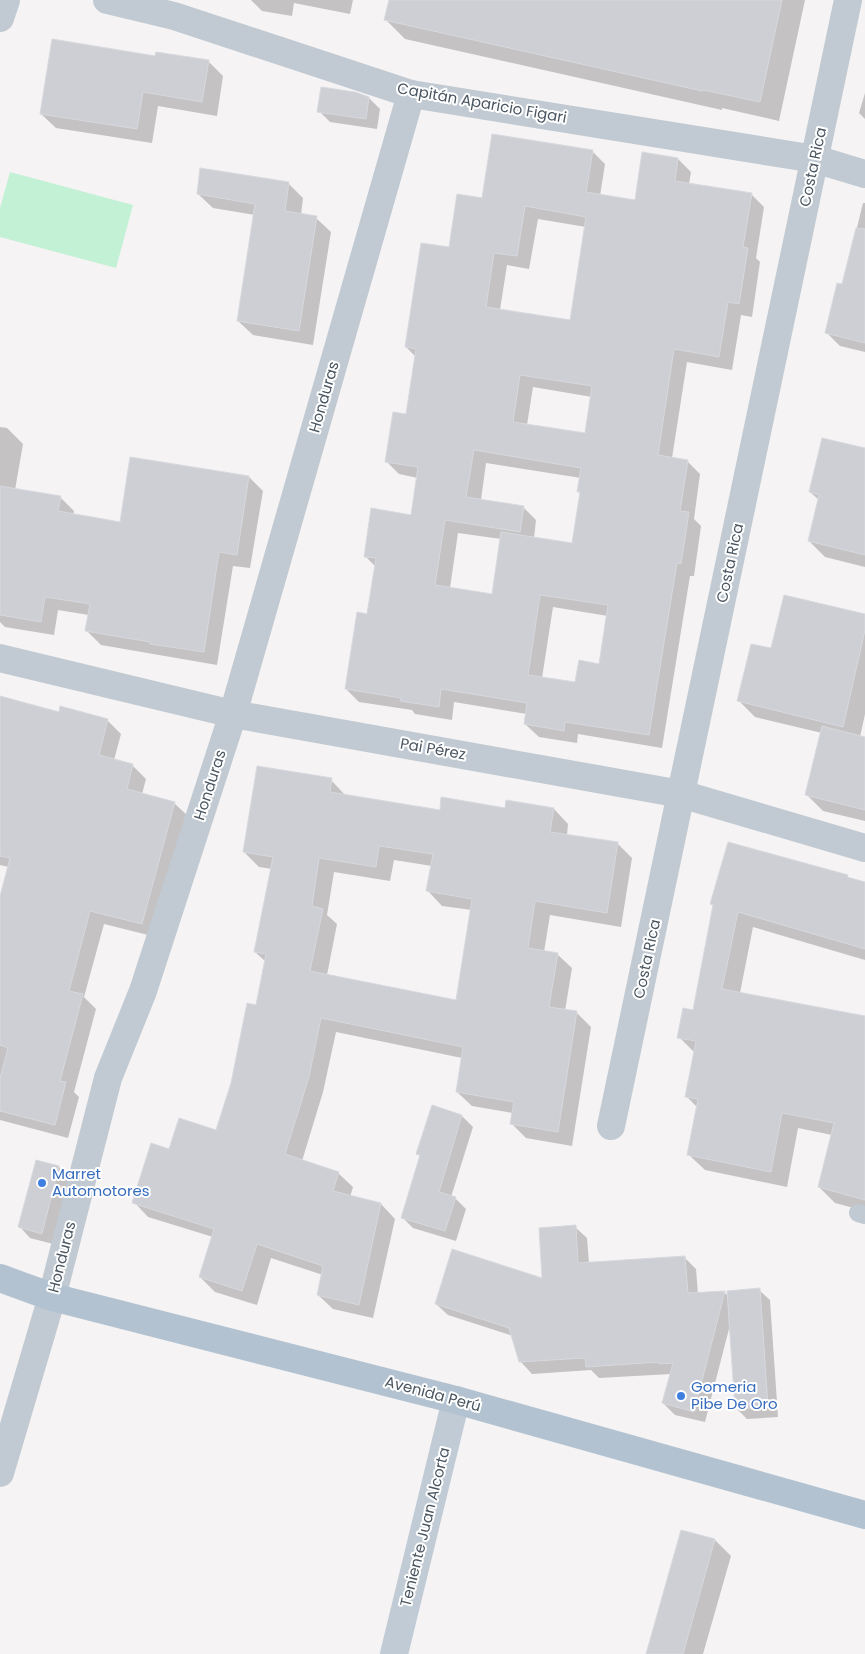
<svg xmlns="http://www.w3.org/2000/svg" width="865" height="1654" font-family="Poppins,sans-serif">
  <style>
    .green { fill: #c3f1d5 }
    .shadow { fill: #0003; fill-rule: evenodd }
    .building { fill: #cdcfd5; stroke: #d7d9de; fill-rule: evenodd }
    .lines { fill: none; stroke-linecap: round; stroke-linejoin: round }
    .lane { stroke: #c1cad2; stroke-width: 18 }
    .street { stroke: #c1cad2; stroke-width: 28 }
    .secondary { stroke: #c1cbd6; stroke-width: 28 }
    .primary { stroke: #b3c2d1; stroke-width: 28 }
    .shop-dot { fill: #3f7fe0; stroke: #fff; stroke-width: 2 }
    .labels { text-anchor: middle; stroke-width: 4; stroke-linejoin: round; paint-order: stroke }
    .street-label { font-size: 15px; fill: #4a5661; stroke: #fff }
    .shop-label { font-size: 15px; fill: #366cbe; stroke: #fff; text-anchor: start }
  </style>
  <rect width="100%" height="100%" fill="#f5f3f3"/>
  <path class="green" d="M 10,172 L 133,205 L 116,268 L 0,237 L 0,208 Z"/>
  <g class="shadow">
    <path d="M 251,0 L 353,0 L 350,14 L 294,3 L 292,16 L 262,11 Z"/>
    <path d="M 390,0 L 805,0 L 779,121 L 722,108 L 722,110 L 405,39 L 386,20 Z"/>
    <path d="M 156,57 L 208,61 L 223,76 L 217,116 L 158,106 L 152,143 L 56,128 L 41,114 Z"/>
    <path d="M 865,93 L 865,119 L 859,113 Z"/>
    <path d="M 369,98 L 380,109 L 377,129 L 330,122 L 319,111 Z"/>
    <path d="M 592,151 L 605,164 L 600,196 L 636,201 L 678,159 L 691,172 L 689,184 L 751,194 L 764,207 L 756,258 L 760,262 L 752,317 L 741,315 L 732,370 L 687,362 L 672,458 L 687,461 L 700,474 L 694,519 L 701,526 L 694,576 L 690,576 L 662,748 L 578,734 L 577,743 L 539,737 L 525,724 L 527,714 L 454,702 L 452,720 L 415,714 L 412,710 L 359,702 L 346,689 L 368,616 L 376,567 L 365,556 L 412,516 L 418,478 L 399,474 L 386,461 L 407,415 L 416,357 L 406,347 L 450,249 L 483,200 ZM 538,219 L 586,227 L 571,322 L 500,310 L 507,265 L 529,269 ZM 533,387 L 592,397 L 586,434 L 527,425 ZM 486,463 L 581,478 L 578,491 L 581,494 L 573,545 L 534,538 L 536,520 L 523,507 L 481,500 ZM 458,533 L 501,539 L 493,595 L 450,588 ZM 553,607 L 608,616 L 600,665 L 576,683 L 542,678 Z"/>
    <path d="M 288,183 L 303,198 L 301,215 L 316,218 L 331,232 L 313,345 L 253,335 L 238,321 L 255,215 L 213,208 L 198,194 Z"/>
    <path d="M 863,203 L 865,203 L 865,352 L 840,346 L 827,333 L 843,285 Z"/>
    <path d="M 0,427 L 7,428 L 23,444 L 15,490 L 60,497 L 74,511 L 73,515 L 121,523 L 249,477 L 263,491 L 250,568 L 233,566 L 217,665 L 101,645 L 87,631 L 89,615 L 58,610 L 54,635 L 5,627 L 0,622 Z"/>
    <path d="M 865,449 L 865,567 L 825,557 L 809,541 L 819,500 L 810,492 Z"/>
    <path d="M 865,616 L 865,714 L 860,737 L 865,738 L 865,821 L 823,811 L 807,795 L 822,733 L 755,717 L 739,701 L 772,650 Z"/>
    <path d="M 0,696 L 60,713 L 107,720 L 121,734 L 114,760 L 133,766 L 146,779 L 142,794 L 174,803 L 188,816 L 156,937 L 104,924 L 84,997 L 96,1009 L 74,1092 L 79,1097 L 68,1138 L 0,1120 L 0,901 L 9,867 L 0,865 Z"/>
    <path d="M 331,780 L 346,796 L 441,811 L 554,809 L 568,824 L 567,835 L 618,844 L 632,858 L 621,927 L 550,915 L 544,952 L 557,954 L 572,968 L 565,1011 L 577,1013 L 591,1027 L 572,1146 L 526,1138 L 512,1124 L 513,1113 L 472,1106 L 457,1092 L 462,1058 L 336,1032 L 323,1092 L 302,1161 L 338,1173 L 353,1187 L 350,1197 L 381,1204 L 395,1219 L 373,1318 L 333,1309 L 318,1295 L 323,1275 L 271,1258 L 257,1305 L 215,1292 L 200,1277 L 213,1237 L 148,1217 L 134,1202 L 170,1150 L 217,1131 L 257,1007 L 266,962 L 255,952 L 272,869 L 259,867 L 244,852 ZM 394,860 L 432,866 L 428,891 L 442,906 L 472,910 L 457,1002 L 327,975 L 337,924 L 327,915 L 334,872 L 390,881 Z"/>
    <path d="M 847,876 L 849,879 L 865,883 L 865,960 L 753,927 L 740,993 L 865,1026 L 865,1211 L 835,1203 L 819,1187 L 832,1135 L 798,1128 L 787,1187 L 705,1170 L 689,1155 L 698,1108 L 686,1096 L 695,1053 L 679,1037 L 694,1011 L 714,906 Z"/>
    <path d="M 462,1116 L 473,1127 L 451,1197 L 455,1198 L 466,1209 L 456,1241 L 413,1228 L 402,1217 L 421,1157 L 418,1154 Z"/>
    <path d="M 59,1167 L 69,1178 L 53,1244 L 30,1238 L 20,1227 Z"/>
    <path d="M 575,1227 L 587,1238 L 589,1263 L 685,1258 L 696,1269 L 698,1294 L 724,1292 L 729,1297 L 759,1290 L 770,1300 L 778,1417 L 747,1419 L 736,1408 L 730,1325 L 705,1422 L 675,1415 L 663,1403 L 671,1374 L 599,1378 L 591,1370 L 532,1374 L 521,1362 L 513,1336 L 448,1315 L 436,1304 L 544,1280 Z"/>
    <path d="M 715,1540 L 731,1556 L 703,1654 L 647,1654 Z"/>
  </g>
  <g class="building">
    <path d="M 389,0 L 782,0 L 760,102 L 703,90 L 702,91 L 384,20 Z"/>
    <path d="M 52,39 L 155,56 L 156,52 L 209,60 L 202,102 L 143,92 L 137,129 L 40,114 Z"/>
    <path d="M 321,87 L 355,92 L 369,97 L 366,119 L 317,112 Z"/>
    <path d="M 492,134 L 593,150 L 586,192 L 635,200 L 642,152 L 678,158 L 675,181 L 752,193 L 743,247 L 748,248 L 739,304 L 728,302 L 719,357 L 674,349 L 658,455 L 688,460 L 680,511 L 689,512 L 681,564 L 677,563 L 649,735 L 565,722 L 564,731 L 524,724 L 527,703 L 441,689 L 439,707 L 400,701 L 401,698 L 345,689 L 357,612 L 367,614 L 376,558 L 364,557 L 371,508 L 411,515 L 418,467 L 385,462 L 393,412 L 406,414 L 416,349 L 405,347 L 421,243 L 449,247 L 457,194 L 482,198 ZM 525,206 L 586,217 L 570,320 L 486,307 L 494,253 L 517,256 ZM 520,375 L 592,386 L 585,433 L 513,422 ZM 474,450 L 581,468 L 577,492 L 580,492 L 572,543 L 501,532 L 492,594 L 435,585 L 445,520 L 520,532 L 524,506 L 466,497 ZM 540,595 L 608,605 L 599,664 L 579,660 L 575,682 L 528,675 Z"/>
    <path d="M 200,168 L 289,182 L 285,211 L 317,216 L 299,331 L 237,321 L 255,204 L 197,194 Z"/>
    <path d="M 856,228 L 865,229 L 865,343 L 825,333 L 837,283 L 842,284 Z"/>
    <path d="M 822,438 L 865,448 L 865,555 L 808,541 L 819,495 L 809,492 Z"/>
    <path d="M 130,457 L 249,476 L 237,555 L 219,552 L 204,652 L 150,644 L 150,642 L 85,631 L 90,604 L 45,597 L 41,622 L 0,615 L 0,486 L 61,496 L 58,511 L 120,522 Z"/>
    <path d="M 784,595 L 865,614 L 865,630 L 843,727 L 737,701 L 751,644 L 771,648 Z"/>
    <path d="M 0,696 L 59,712 L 60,706 L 108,719 L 99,755 L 133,764 L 127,789 L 175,802 L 142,924 L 90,911 L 69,991 L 83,994 L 60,1081 L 66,1082 L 55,1125 L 0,1111 L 0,1078 L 8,1048 L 0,1045 L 0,896 L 10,858 L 0,856 Z"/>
    <path d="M 822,726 L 865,737 L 865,810 L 805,795 Z"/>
    <path d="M 257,766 L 332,778 L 330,792 L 440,810 L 441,797 L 505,808 L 506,800 L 554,808 L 550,832 L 618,842 L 607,913 L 535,901 L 528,948 L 558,953 L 549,1007 L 577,1011 L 558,1132 L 510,1124 L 514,1102 L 456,1092 L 463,1047 L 321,1018 L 309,1077 L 285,1154 L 339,1172 L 333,1191 L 381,1203 L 359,1305 L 317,1295 L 323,1266 L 257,1244 L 242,1291 L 199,1277 L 214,1229 L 132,1203 L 151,1143 L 169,1149 L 179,1118 L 216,1130 L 231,1083 L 247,1003 L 256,1005 L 266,954 L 254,952 L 273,857 L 243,852 ZM 379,846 L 433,854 L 426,891 L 472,899 L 456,1000 L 310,971 L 323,909 L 312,906 L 319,858 L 376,867 Z"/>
    <path d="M 728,842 L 848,875 L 847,877 L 865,882 L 865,949 L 738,912 L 722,989 L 865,1016 L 865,1200 L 818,1187 L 834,1123 L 782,1113 L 771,1172 L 687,1155 L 698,1099 L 685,1097 L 696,1041 L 677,1038 L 683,1008 L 693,1010 L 713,905 L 710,904 Z"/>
    <path d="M 432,1105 L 462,1115 L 439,1192 L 456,1197 L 445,1231 L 401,1218 L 420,1155 L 416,1154 Z"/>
    <path d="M 36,1160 L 59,1166 L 42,1234 L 18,1227 Z"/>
    <path d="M 576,1225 L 578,1263 L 685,1256 L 688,1293 L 725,1291 L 694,1412 L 662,1403 L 673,1363 L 659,1364 L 659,1362 L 586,1367 L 585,1358 L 519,1362 L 509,1328 L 435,1304 L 452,1249 L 542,1278 L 539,1228 Z"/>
    <path d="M 760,1288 L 768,1407 L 735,1409 L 727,1291 Z"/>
    <path d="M 681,1530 L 715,1539 L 683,1654 L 646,1654 Z"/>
  </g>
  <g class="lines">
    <path class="lane" d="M 858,1213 L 865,1215"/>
    <g class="street">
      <path d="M 107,0 L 174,16 L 411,94 L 815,159 L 865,174"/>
      <path d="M 0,18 L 6,0"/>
      <path d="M 0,658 L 233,714 L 681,794 L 865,848"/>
      <path d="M 611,1126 L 848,0"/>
      <path d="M 0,1473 L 52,1297 L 108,1078 L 143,991 L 233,714 L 411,94"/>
    </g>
    <path class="secondary" d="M 394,1654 L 456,1400"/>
    <path class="primary" d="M 0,1278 L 52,1297 L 456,1400 L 865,1515"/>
  </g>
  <g class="shop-dot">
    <circle cx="42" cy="1183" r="5"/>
    <circle cx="681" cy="1396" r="5"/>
  </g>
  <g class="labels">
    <g class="street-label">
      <text transform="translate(482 103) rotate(10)" y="5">Capitán Aparicio Figari</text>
      <text transform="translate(813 167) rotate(-78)" y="5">Costa Rica</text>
      <text transform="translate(324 397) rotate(-74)" y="5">Honduras</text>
      <text transform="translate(730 563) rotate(-78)" y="5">Costa Rica</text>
      <text transform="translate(433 749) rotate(10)" y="5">Pai Pérez</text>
      <text transform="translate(210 785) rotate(-72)" y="5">Honduras</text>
      <text transform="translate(647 959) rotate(-78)" y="5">Costa Rica</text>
      <text transform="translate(62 1257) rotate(-76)" y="5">Honduras</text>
      <text transform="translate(433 1394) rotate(15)" y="5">Avenida Perú</text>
      <text transform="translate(425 1527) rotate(-76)" y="5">Teniente Juan Alcorta</text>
    </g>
    <g class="shop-label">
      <text x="52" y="1179">Marret<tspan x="52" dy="17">Automotores</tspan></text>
      <text x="691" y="1392">Gomeria<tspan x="691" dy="17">Pibe De Oro</tspan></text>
    </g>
  </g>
</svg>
